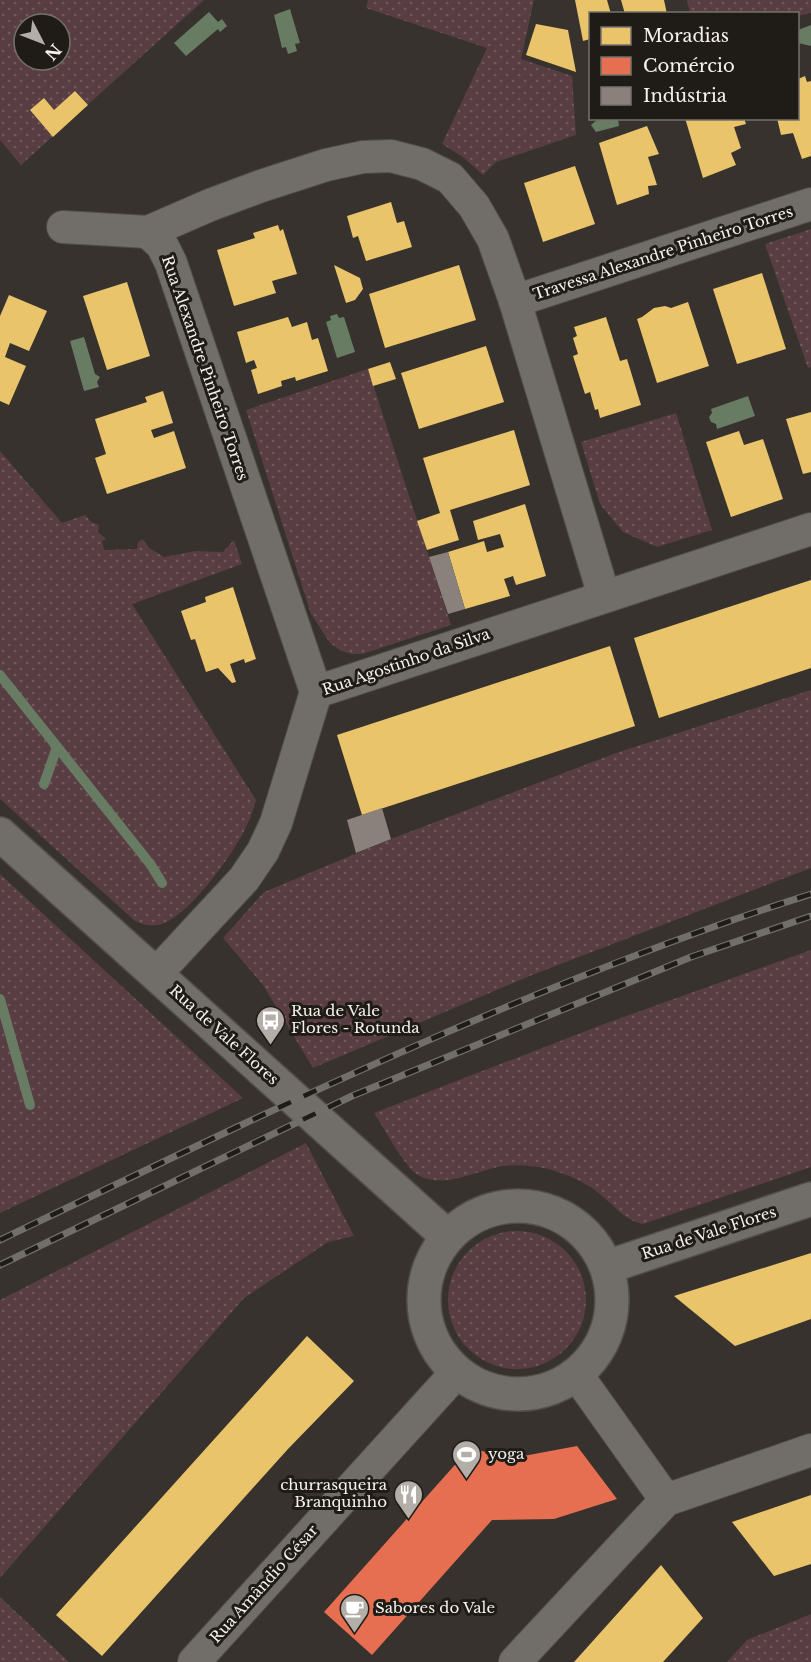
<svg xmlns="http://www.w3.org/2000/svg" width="811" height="1662" font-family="'Libre Baskerville',serif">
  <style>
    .grass { fill: url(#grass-dots); fill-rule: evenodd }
    .water { fill: #687c63 }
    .homes { fill: #e9c46a }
    .shops { fill: #e76f51 }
    .industry { fill: #8a817c }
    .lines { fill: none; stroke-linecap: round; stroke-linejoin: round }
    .stream { stroke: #687c63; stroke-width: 10 }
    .minor-casing { stroke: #514e49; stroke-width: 34 }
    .tertiary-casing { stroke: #514e49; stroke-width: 36 }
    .minor { stroke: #716e69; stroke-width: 32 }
    .tertiary { stroke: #716e69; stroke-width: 33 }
    .rail-casing { stroke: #726e6a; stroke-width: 7 }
    .rail { stroke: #1f1b17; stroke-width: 4.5; stroke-dasharray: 14; stroke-linecap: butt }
    .labels { text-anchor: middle; stroke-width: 6; stroke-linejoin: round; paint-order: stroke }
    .street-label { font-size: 15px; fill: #f6f1ea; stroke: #1f1b17 }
    .poi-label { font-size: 15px; fill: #f6f1ea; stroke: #1f1b17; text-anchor: start }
  </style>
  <defs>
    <pattern id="grass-dots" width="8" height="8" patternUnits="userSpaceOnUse" patternTransform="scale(1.5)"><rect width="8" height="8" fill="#583d42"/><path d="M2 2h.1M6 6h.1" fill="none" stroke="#715a5d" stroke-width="1.8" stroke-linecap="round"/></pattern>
  </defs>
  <rect width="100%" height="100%" fill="#37322d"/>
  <g class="grass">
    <path d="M 0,0 L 204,0 L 21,165 L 0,140 ZM 24,24 L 60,24 L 60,60 L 24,60 Z"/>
    <path d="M 368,0 L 534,0 L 521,59 L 572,76 L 576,135 L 496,162 L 483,175 L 463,157 L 442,144 L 487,48 L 366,8 Z"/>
    <path d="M 687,0 L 811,0 L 811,13 L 798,16 L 798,14 L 690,13 Z"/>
    <path d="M 811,229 L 811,367 L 808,368 L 765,244 Z"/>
    <path d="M 368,369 L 451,625 L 362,654 L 352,654 L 341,651 L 330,643 L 311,614 L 246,410 Z"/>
    <path d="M 676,413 L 712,530 L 657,547 L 623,532 L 600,504 L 581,442 Z"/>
    <path d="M 0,451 L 62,523 L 85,515 L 91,522 L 99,525 L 98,532 L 106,539 L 102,541 L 104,550 L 137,549 L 138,542 L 143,539 L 149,548 L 164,557 L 196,551 L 223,552 L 234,540 L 242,564 L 132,604 L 256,800 C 253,812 248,824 242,835 C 229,859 189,915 162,924 C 152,927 144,925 135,921 L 0,799 Z"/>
    <path d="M 811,690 L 811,868 L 532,975 L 313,1068 L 263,985 L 223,938 L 264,892 L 391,839 L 616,753 Z"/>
    <path d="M 0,874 L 243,1098 L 0,1213 Z"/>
    <path d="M 811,950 L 811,1167 L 643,1224 C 624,1220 616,1207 602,1196 C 590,1185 574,1177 558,1172 C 541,1166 522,1164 504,1166 C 475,1170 433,1196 409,1167 C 396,1151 386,1131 374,1113 L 604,1024 Z"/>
    <path d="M 306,1143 L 354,1236 L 328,1242 L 244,1298 L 0,1578 L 0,1300 Z"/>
    <circle cx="517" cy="1300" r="69"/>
    <path d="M 0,1597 L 69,1662 L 0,1662 Z"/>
    <path d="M 811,1614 L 811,1662 L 727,1662 L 747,1640 Z"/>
  </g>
  <g class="water">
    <path d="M 290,9 L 300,43 L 295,44 L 297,51 L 288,54 L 286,47 L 282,48 L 274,15 Z"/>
    <path d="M 209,12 L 218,22 L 222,19 L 227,26 L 220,32 L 218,29 L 186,56 L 174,43 Z"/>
    <path d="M 811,25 L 811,46 L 798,43 L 798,30 Z"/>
    <path d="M 618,119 L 619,126 L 596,132 L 591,125 L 598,119 Z"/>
    <path d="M 337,314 L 339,318 L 344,317 L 355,352 L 337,358 L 326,322 L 331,320 L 330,316 Z"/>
    <path d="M 84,337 L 95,374 L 100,377 L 97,382 L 99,387 L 84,391 L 70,341 Z"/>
    <path d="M 748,396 L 755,416 L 717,429 L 716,424 L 711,422 L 709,417 L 712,413 L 711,409 Z"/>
  </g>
  <g class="homes">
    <path d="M 575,0 L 607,0 L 611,14 L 590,14 L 590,39 L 583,41 Z"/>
    <path d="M 621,0 L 664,0 L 667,14 L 625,14 Z"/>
    <path d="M 536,24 L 568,30 L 576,72 L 526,55 Z"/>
    <path d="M 805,76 L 807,82 L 811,81 L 811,156 L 802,159 L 793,133 L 781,135 L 777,118 L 798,118 L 798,79 Z"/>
    <path d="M 75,91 L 88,105 L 53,137 L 30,110 L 44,98 L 54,110 Z"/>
    <path d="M 685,118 L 744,118 L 746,124 L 734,127 L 741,148 L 731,153 L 736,165 L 703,178 Z"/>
    <path d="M 647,126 L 659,154 L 648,157 L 657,185 L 648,186 L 649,194 L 617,205 L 599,143 Z"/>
    <path d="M 575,166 L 595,224 L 543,242 L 524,183 Z"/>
    <path d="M 391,202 L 397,223 L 404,221 L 412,247 L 366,261 L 358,236 L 353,238 L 347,216 Z"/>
    <path d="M 278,225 L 280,231 L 283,229 L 297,274 L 272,281 L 276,293 L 234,306 L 217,250 L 255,238 L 253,233 Z"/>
    <path d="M 334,265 L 360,278 L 363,289 L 355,300 L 346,303 Z"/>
    <path d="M 459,265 L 476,320 L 385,348 L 369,294 Z"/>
    <path d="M 762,273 L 786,349 L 737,364 L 713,289 Z"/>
    <path d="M 127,282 L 150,356 L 107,370 L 83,296 Z"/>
    <path d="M 9,295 L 47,311 L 29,351 L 10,343 L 5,357 L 26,366 L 9,405 L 0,401 L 0,316 Z"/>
    <path d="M 688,302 L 709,366 L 657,383 L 637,319 L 642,317 L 654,308 L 665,306 L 671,308 Z"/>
    <path d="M 288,317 L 292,327 L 307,322 L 312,340 L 318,338 L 328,371 L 296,381 L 295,377 L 281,381 L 282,386 L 258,394 L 251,370 L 257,368 L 254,360 L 246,363 L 237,332 Z"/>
    <path d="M 606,317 L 620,361 L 627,359 L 641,405 L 600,418 L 598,409 L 595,410 L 590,392 L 585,394 L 573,356 L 578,354 L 573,338 L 577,336 L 574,327 Z"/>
    <path d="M 486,346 L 504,402 L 419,429 L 401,373 Z"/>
    <path d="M 390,362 L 396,379 L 373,386 L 368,369 Z"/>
    <path d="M 163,391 L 173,423 L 151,430 L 154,438 L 174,431 L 186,468 L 107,494 L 95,458 L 106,454 L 95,419 L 147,402 L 145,397 Z"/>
    <path d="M 811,412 L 811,472 L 803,474 L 786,419 Z"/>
    <path d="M 514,430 L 530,485 L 450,510 L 459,540 L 427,550 L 417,521 L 440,513 L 423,458 Z"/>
    <path d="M 739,431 L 744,445 L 763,439 L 783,499 L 731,517 L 706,442 Z"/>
    <path d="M 525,504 L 546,576 L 516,585 L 513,576 L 504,579 L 510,596 L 465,609 L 448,552 L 484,541 L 487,552 L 504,547 L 500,534 L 478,540 L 473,521 Z"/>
    <path d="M 811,580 L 811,668 L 659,718 L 634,638 Z"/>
    <path d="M 233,587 L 256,659 L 245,663 L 244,659 L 230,664 L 236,682 L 232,683 L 218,668 L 206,672 L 195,639 L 191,640 L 181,611 L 206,602 L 205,597 Z"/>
    <path d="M 610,646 L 635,726 L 362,815 L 337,735 Z"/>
    <path d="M 811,1253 L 811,1319 L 735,1346 L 674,1296 Z"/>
    <path d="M 307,1336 L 354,1381 L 288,1449 L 102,1656 L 56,1615 Z"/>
    <path d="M 811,1495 L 811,1564 L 774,1576 L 732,1522 Z"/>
    <path d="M 661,1565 L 703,1618 L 663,1662 L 574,1662 Z"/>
  </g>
  <path class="shops" d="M 577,1446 L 617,1499 L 554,1519 L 492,1520 L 372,1655 L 324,1612 L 469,1449 L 518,1457 Z"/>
  <g class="industry">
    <path d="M 448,552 L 465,609 L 448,614 L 429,557 Z"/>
    <path d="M 382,808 L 391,839 L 356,853 L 347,820 Z"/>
  </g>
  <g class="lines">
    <g class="stream">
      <path d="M 0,675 L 151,865 L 162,883"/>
      <path d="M 44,784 L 57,747"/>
      <path d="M 0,999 L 30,1105"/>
    </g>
    <defs>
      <g id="minor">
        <path d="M 63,227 L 148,232"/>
        <path d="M 515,301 L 811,204"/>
        <path d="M 316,692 L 171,263 L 162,245 L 148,232 L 210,205 L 261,186 L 326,165 L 363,157 L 391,156 L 422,164 L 450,178 L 474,206 L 493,239 L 515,301 L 604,596"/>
        <path d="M 156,974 L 244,879 L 263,851 L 276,823 L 316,692 L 811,529"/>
        <path d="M 577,1375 L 666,1500"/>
        <path d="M 194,1662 L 456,1373"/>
        <path d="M 515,1662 L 666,1500 L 811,1450"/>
      </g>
      <g id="tertiary">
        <path d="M 0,834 L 448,1237"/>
        <circle cx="518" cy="1300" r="94"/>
        <path d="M 607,1267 L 811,1199"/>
      </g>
    </defs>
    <use href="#minor" class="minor-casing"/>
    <use href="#tertiary" class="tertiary-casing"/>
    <use href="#minor" class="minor"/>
    <use href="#tertiary" class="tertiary"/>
    <defs>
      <g id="rail">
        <path d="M 0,1240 C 265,1113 531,983 811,894"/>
        <path d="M 0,1265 L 352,1096 L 691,957 L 811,916"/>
      </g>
    </defs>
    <use href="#rail" class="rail-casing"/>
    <use href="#rail" class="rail"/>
  </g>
  <defs>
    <symbol id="bus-pin" viewBox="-11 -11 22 30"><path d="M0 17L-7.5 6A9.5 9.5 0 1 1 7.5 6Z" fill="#b3aea8" stroke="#1f1b17"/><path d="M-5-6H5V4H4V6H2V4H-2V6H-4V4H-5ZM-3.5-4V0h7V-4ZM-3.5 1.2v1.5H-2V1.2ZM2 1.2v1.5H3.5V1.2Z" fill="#fff"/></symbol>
    <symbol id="stadium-pin" viewBox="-11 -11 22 30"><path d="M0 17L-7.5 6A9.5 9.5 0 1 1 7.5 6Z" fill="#b3aea8" stroke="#1f1b17"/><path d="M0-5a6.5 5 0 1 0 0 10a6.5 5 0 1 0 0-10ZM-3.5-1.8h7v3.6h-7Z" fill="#fff"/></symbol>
    <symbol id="restaurant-pin" viewBox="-11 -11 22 30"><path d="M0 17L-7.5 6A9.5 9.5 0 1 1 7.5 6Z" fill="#b3aea8" stroke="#1f1b17"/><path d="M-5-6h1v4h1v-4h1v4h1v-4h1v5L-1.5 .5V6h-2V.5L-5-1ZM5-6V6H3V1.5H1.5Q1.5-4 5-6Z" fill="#fff"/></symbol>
    <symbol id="cafe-pin" viewBox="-11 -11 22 30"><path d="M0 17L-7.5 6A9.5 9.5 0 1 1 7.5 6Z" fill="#b3aea8" stroke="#1f1b17"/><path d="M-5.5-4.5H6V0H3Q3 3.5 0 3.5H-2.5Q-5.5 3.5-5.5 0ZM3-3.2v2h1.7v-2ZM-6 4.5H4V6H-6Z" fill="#fff"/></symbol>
  </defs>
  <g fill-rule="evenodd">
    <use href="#bus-pin" x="254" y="1004" width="33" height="45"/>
    <use href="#stadium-pin" x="450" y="1438" width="33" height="45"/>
    <use href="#restaurant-pin" x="392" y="1478" width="33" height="45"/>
    <use href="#cafe-pin" x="338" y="1592" width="33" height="45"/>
  </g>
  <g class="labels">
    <g class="street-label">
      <text transform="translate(663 253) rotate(-18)" y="5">Travessa Alexandre Pinheiro Torres</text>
      <text transform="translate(205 368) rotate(71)" y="5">Rua Alexandre Pinheiro Torres</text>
      <text transform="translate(406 662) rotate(-19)" y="5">Rua Agostinho da Silva</text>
      <text transform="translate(224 1035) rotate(42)" y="5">Rua de Vale Flores</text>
      <text transform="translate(709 1233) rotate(-18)" y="5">Rua de Vale Flores</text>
      <text transform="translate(264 1584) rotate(-48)" y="5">Rua Amândio César</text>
    </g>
    <g class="poi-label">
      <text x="291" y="1016">Rua de Vale<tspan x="291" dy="17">Flores - Rotunda</tspan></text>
      <text x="488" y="1459">yoga</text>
      <text x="387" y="1490" text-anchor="end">churrasqueira<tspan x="387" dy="17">Branquinho</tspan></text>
      <text x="375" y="1613">Sabores do Vale</text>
    </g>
  </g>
  <rect x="589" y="12" width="210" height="108" fill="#1f1b17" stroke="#75716b" stroke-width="1.5"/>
  <rect x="601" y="27" width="30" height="18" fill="#e9c46a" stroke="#75716b" stroke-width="1.5"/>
  <text x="643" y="42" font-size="18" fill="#f6f1ea">Moradias</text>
  <rect x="601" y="57" width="30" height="18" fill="#e76f51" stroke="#75716b" stroke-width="1.5"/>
  <text x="643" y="72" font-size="18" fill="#f6f1ea">Comércio</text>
  <rect x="601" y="87" width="30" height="18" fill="#8a817c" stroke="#75716b" stroke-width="1.5"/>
  <text x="643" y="102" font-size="18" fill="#f6f1ea">Indústria</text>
  <g transform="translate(42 42) rotate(132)"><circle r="28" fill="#1f1b17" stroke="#75716b" stroke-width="1.5"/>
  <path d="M0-4.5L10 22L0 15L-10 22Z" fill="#b3aea8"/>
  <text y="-9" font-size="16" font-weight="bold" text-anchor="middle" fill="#f6f1ea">N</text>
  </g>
</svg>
